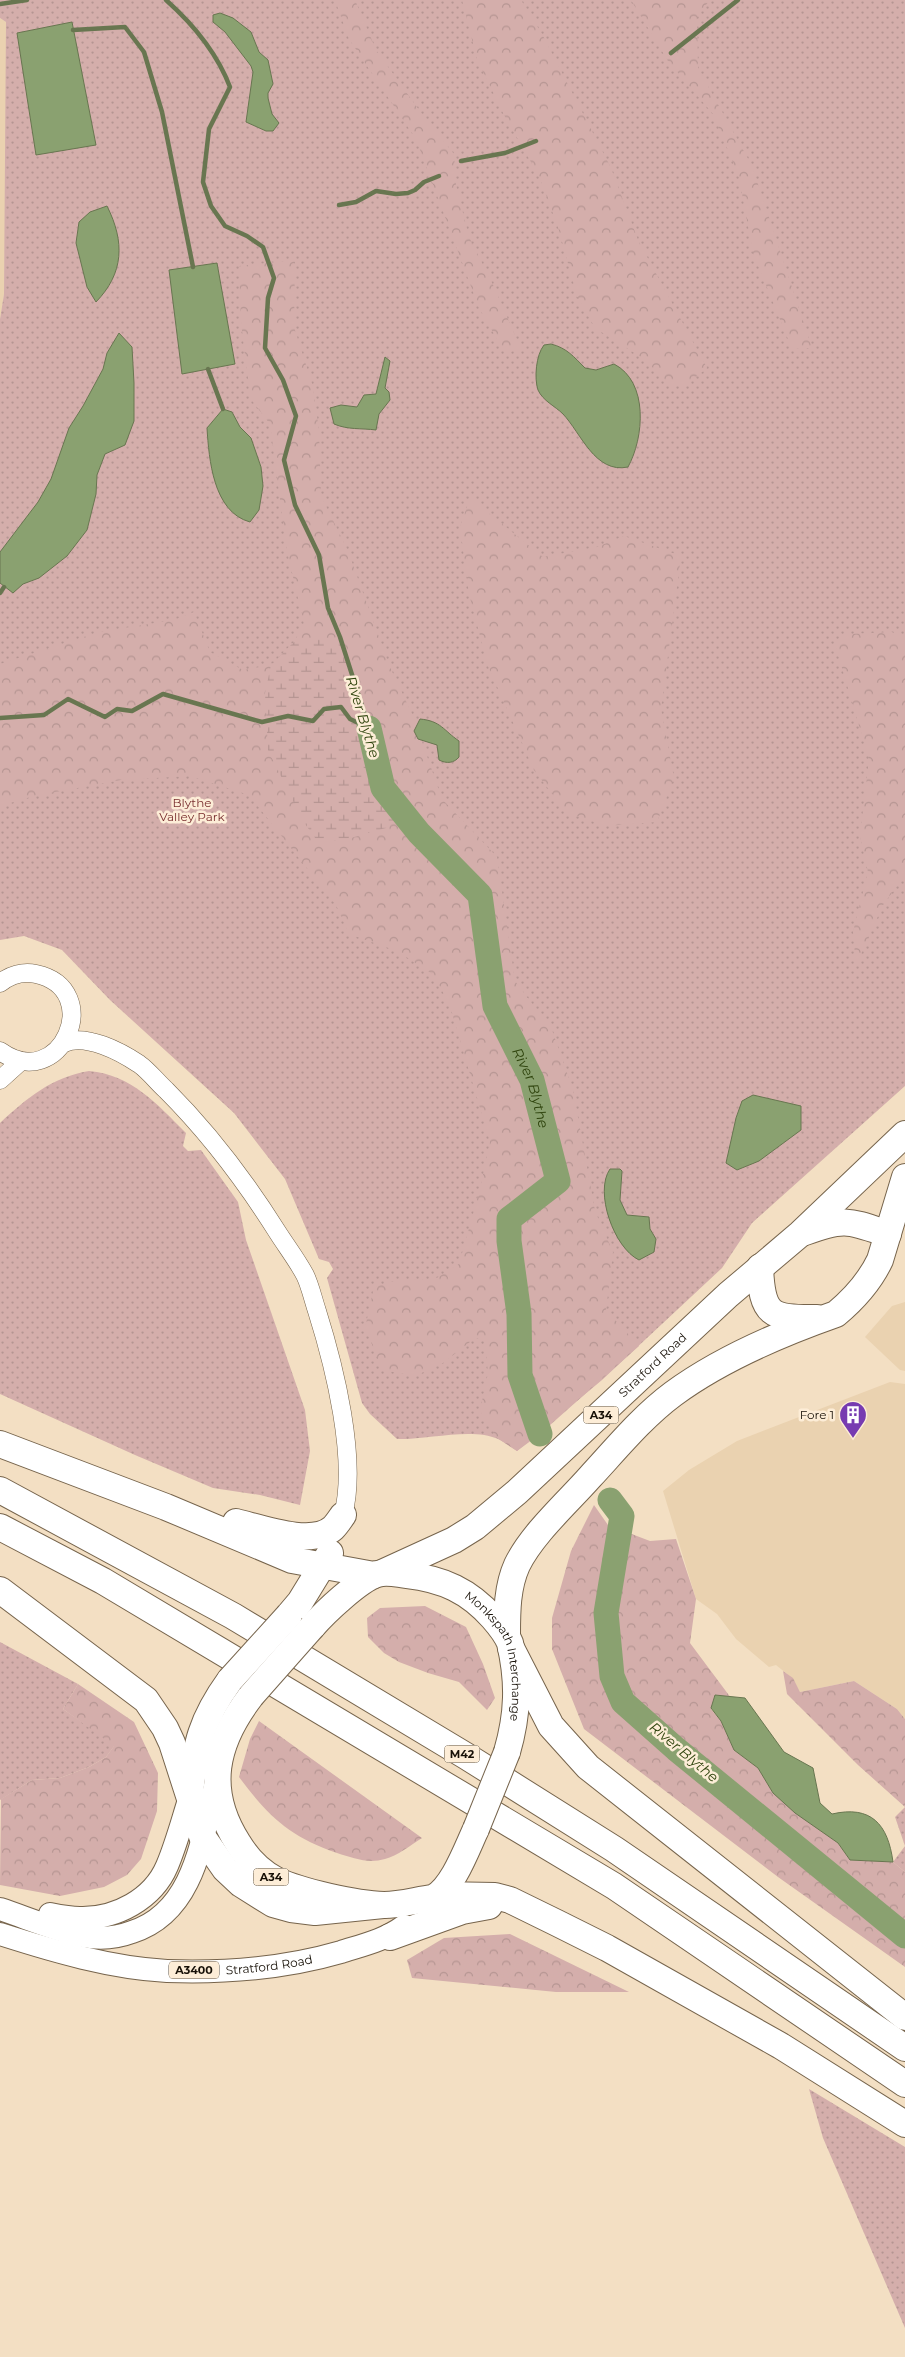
<svg xmlns="http://www.w3.org/2000/svg" width="905" height="2357" font-family="Montserrat,sans-serif">
  <style>
    .built { fill: #ead2b0 }
    .grass { fill: url(#grass-dots) }
    .forest { fill: url(#forest-crowns) }
    .wetland { fill: url(#wetland-marsh) }
    .water { fill: #8aa170; stroke: #687650 }
    .lines { fill: none; stroke-linecap: round; stroke-linejoin: round }
    .stream { stroke: #687650; stroke-width: 4.5 }
    .river { stroke: #8aa170; stroke-width: 25 }
    .minor-casing { stroke: #76644c; stroke-width: 19 }
    .major-casing { stroke: #76644c; stroke-width: 24 }
    .highway-casing { stroke: #76644c; stroke-width: 28 }
    .minor { stroke: #fff; stroke-width: 18 }
    .major { stroke: #fff; stroke-width: 22 }
    .highway { stroke: #fff; stroke-width: 26 }
    .highway-bridge-casing { stroke: #76644c; stroke-width: 28; stroke-linecap: butt }
    .highway-bridge { stroke: #fff; stroke-width: 26 }
    .labels { text-anchor: middle; stroke-width: 5; stroke-linejoin: round; paint-order: stroke }
    .shield { fill: #fdedd7; stroke: #5c5245; stroke-width: 1 }
    .shield-label { font-size: 11px; font-weight: bold; fill: #171007 }
    .park-label { font-size: 12px; fill: #792f2f; stroke: #fdedd7 }
    .street-label { font-size: 12px; fill: #171007; stroke: #fdedd7 }
    .poi-label { font-size: 12px; fill: #171007; stroke: #fdedd7; text-anchor: end }
    .water-label { font-size: 14px; font-style: italic; fill: #2e430c; stroke: #fdedd7 }
  </style>
  <defs>
    <pattern id="grass-dots" width="8" height="8" patternUnits="userSpaceOnUse" patternTransform="scale(1.25)"><rect width="8" height="8" fill="#d4aeab"/><path d="M2 2h.1M6 6h.1" fill="none" stroke="#b59592" stroke-width="1.8" stroke-linecap="round"/></pattern>
    <pattern id="forest-crowns" width="20" height="18" patternUnits="userSpaceOnUse" patternTransform="scale(1.25)"><rect width="20" height="18" fill="#d4aeab"/><path d="M2 6a3 3 0 1 1 6 0M12 15a3 3 0 1 1 6 0" fill="none" stroke="#b59592"/></pattern>
    <pattern id="wetland-marsh" width="20" height="14" patternUnits="userSpaceOnUse" patternTransform="scale(1.25)"><rect width="20" height="14" fill="#d4aeab"/><path d="M1 5h8M5 5V1M11 12h8M15 12V8" fill="none" stroke="#b59592"/></pattern>
  </defs>
  <rect width="100%" height="100%" fill="#f3dfc3"/>
  <g class="built">
    <path d="M 0,18 L 6,22 L 7,145 L 4,294 L 0,319 Z"/>
    <path d="M 905,1302 L 905,1371 L 900,1370 L 865,1337 L 892,1306 Z"/>
    <path d="M 890,1382 L 905,1384 L 905,1719 L 897,1709 L 854,1681 L 800,1692 L 792,1678 L 776,1665 L 769,1667 L 736,1639 L 717,1614 L 696,1599 L 663,1491 L 689,1470 L 737,1441 Z"/>
  </g>
  <g class="grass">
    <path d="M 0,0 L 905,0 L 905,1086 L 752,1223 L 722,1268 L 602,1380 L 517,1451 C 511,1447 505,1442 498,1439 C 472,1427 426,1440 397,1439 L 370,1414 L 362,1403 L 327,1278 L 333,1269 L 329,1262 L 319,1259 L 285,1179 L 234,1113 L 110,1000 L 62,950 L 24,936 L 0,940 L 0,319 L 4,294 L 6,22 L 0,18 Z"/>
    <path d="M 89,1071 C 132,1075 157,1104 186,1133 L 183,1146 L 188,1151 L 201,1150 L 238,1202 L 246,1240 L 305,1410 L 310,1451 L 300,1505 L 260,1495 L 213,1488 L 135,1455 L 0,1394 L 0,1123 C 27,1098 52,1077 89,1071 Z"/>
    <path d="M 0,1642 L 78,1684 L 63,1709 L 115,1745 L 106,1757 L 89,1767 L 60,1778 L 32,1780 L 0,1800 Z"/>
    <path d="M 905,1807 L 905,1872 L 893,1862 L 905,1846 L 895,1817 Z"/>
    <path d="M 809,2089 L 905,2147 L 905,2328 L 823,2138 Z"/>
  </g>
  <g class="forest">
    <path d="M 335,0 L 355,0 L 376,50 L 424,117 L 454,154 L 456,185 L 469,237 L 494,287 L 521,349 L 505,353 L 479,308 L 416,139 L 349,39 Z"/>
    <path d="M 462,0 L 521,0 L 542,34 L 611,168 L 638,240 L 707,368 L 687,384 L 671,386 L 644,359 L 595,328 L 577,296 L 558,227 L 539,176 L 504,115 L 477,59 Z"/>
    <path d="M 631,0 L 710,0 L 697,16 L 698,68 L 752,166 L 812,348 L 792,349 L 753,253 L 739,177 L 713,114 L 668,61 Z"/>
    <path d="M 295,260 L 294,327 L 313,387 L 319,431 L 321,496 L 348,551 L 389,665 L 413,716 L 442,799 L 497,857 L 515,981 L 552,1030 L 573,1090 L 595,1211 L 613,1252 L 606,1310 L 639,1346 L 540,1434 L 517,1451 L 497,1438 L 480,1411 L 488,1373 L 485,1340 L 475,1338 L 443,1363 L 415,1376 L 383,1370 L 365,1328 L 374,1287 L 398,1280 L 435,1279 L 459,1264 L 480,1189 L 490,1142 L 450,1006 L 434,975 L 397,951 L 349,934 L 336,905 L 249,795 L 190,776 L 121,780 L 34,796 L 0,806 L 0,664 L 99,632 L 174,620 L 194,612 L 210,652 L 243,670 L 271,665 L 294,642 L 304,624 L 287,551 L 270,424 L 250,398 L 241,322 L 239,266 Z"/>
    <path d="M 470,498 L 543,557 L 597,547 L 624,536 L 681,556 L 661,709 L 674,778 L 657,822 L 606,826 L 566,812 L 534,770 L 488,666 L 469,594 L 460,527 Z"/>
    <path d="M 892,632 L 905,640 L 905,875 L 883,905 L 856,965 L 853,932 L 868,872 L 860,836 L 869,759 L 834,641 L 849,634 Z"/>
    <path d="M 594,1505 L 608,1525 L 650,1541 L 676,1539 L 696,1599 L 690,1643 L 731,1698 L 715,1695 L 711,1709 L 721,1721 L 734,1750 L 758,1768 L 773,1793 L 838,1843 L 850,1860 L 893,1862 L 905,1872 L 905,1967 L 778,1877 L 584,1729 L 552,1649 L 552,1618 L 571,1551 Z"/>
    <path d="M 425,1606 L 466,1627 L 483,1664 L 495,1698 L 487,1710 L 459,1682 L 428,1673 L 399,1662 L 384,1653 L 368,1637 L 367,1618 L 380,1608 Z"/>
    <path d="M 783,1671 L 793,1678 L 800,1692 L 854,1681 L 897,1709 L 905,1719 L 905,1807 L 858,1765 L 787,1694 Z"/>
    <path d="M 78,1684 L 134,1722 L 158,1773 L 157,1811 L 141,1859 L 127,1875 L 104,1887 L 60,1896 L 0,1885 L 1,1799 L 32,1780 L 60,1778 L 89,1767 L 106,1757 L 114,1746 L 63,1709 Z"/>
    <path d="M 259,1721 L 422,1838 C 411,1845 397,1856 385,1859 C 368,1864 353,1858 337,1853 C 289,1836 269,1817 239,1777 L 250,1739 Z"/>
    <path d="M 510,1934 L 629,1992 L 556,1992 L 412,1978 L 407,1960 L 444,1938 Z"/>
  </g>
  <path class="wetland" d="M 340,637 L 369,728 L 383,787 L 402,812 L 386,828 L 347,839 L 318,842 L 303,821 L 268,750 L 265,693 L 271,665 L 294,642 Z"/>
  <g class="water">
    <path d="M 220,13 L 233,18 L 251,32 L 259,52 L 268,60 L 273,84 L 268,93 L 268,98 L 272,114 L 279,123 L 273,131 L 266,131 L 246,122 L 253,72 L 251,66 L 225,32 L 213,22 L 213,15 Z"/>
    <path d="M 72,22 L 96,145 L 36,155 L 17,33 Z"/>
    <path d="M 107,206 C 125,242 124,273 96,302 L 87,287 L 76,243 L 79,222 L 90,212 Z"/>
    <path d="M 217,263 L 235,364 L 182,374 L 169,270 Z"/>
    <path d="M 119,333 L 132,347 L 134,383 L 134,421 L 125,445 L 105,454 L 97,475 L 96,494 L 87,530 L 67,556 L 39,578 L 23,584 L 13,593 L 0,583 L 0,552 L 38,502 L 51,479 L 69,428 L 83,406 L 103,369 L 107,353 Z"/>
    <path d="M 551,344 C 567,348 574,357 585,368 L 596,370 L 614,364 C 649,382 644,438 628,467 C 595,474 581,433 563,414 C 555,406 543,401 538,390 C 534,378 536,355 544,345 Z"/>
    <path d="M 385,357 L 390,361 L 385,388 L 389,392 L 390,400 L 379,414 L 376,430 C 361,428 348,430 334,424 L 330,408 L 341,405 L 357,407 L 364,395 L 376,394 Z"/>
    <path d="M 223,409 L 232,412 L 240,427 L 251,438 L 261,467 L 263,486 L 259,510 L 250,522 C 213,512 209,459 207,428 Z"/>
    <path d="M 420,719 C 441,721 443,730 459,741 L 459,757 C 454,763 447,764 439,760 L 437,745 L 418,739 L 414,731 Z"/>
    <path d="M 753,1095 L 801,1106 L 801,1130 L 759,1161 L 737,1170 L 726,1163 L 736,1118 L 742,1101 Z"/>
    <path d="M 610,1169 L 620,1169 L 622,1171 L 620,1200 L 627,1215 L 649,1217 L 650,1229 L 656,1239 L 654,1252 L 639,1260 C 614,1248 594,1192 610,1169 Z"/>
    <path d="M 715,1695 L 745,1698 L 784,1752 L 813,1768 L 820,1803 L 832,1814 C 871,1805 888,1824 893,1862 L 850,1860 L 838,1843 L 795,1813 L 773,1793 L 758,1768 L 734,1750 L 721,1721 L 711,1708 Z"/>
  </g>
  <g class="lines">
    <g class="stream">
      <path d="M 166,0 C 193,24 217,53 230,87 L 209,129 L 203,182 L 211,206 L 225,226 L 247,236 L 263,247 L 274,278 L 268,298 L 265,348 L 283,380 L 296,416 L 284,460 L 295,505 L 319,555 L 328,608 L 340,637 L 369,728"/>
      <path d="M 0,4 L 27,0"/>
      <path d="M 73,30 L 125,27 L 144,52 L 162,112 L 193,267"/>
      <path d="M 671,53 L 738,0"/>
      <path d="M 461,161 L 505,153 L 536,141"/>
      <path d="M 339,205 L 356,202 L 376,191 L 396,194 L 408,193 L 415,190 L 424,182 L 439,176"/>
      <path d="M 208,369 L 223,409"/>
      <path d="M 0,593 L 4,587"/>
      <path d="M 0,718 L 44,715 L 68,699 L 105,717 L 117,709 L 132,711 L 163,694 L 262,722 L 288,716 L 313,721 L 324,709 L 341,707 L 350,719 L 369,728"/>
    </g>
    <g class="river">
      <path id="s1" d="M 369,728 L 383,788 L 419,833 L 480,895 L 495,1006 L 532,1080 L 558,1181 L 509,1219 L 509,1241 L 519,1314 L 520,1375 L 540,1434"/>
      <path d="M 610,1500 L 622,1516 L 606,1613 L 612,1676 L 623,1702 L 676,1749 L 905,1936"/>
    </g>
    <defs>
      <g id="minor">
        <path d="M 0,983 C 10,975 23,971 36,974 C 106,989 61,1095 0,1051"/>
        <path d="M 64,1043 C 86,1033 121,1052 139,1064 C 149,1071 157,1082 166,1090 C 209,1133 246,1182 278,1233 C 287,1247 297,1260 305,1275 C 310,1285 313,1299 317,1311 C 334,1365 358,1460 343,1515"/>
        <path d="M 0,1080 L 21,1061"/>
      </g>
      <g id="major">
        <path d="M 0,1909 C 27,1918 55,1930 83,1936 C 99,1939 116,1938 132,1932 C 195,1912 202,1838 216,1782"/>
        <path d="M 50,1914 C 60,1916 70,1918 80,1918 C 116,1919 153,1899 167,1866 C 176,1845 182,1822 189,1800"/>
        <path id="s2" d="M 0,1934 C 53,1951 111,1968 167,1971 C 224,1973 286,1968 341,1952 C 363,1945 385,1940 404,1926"/>
      </g>
      <g id="highway">
        <path d="M 805,1232 C 844,1217 850,1221 888,1234"/>
        <path d="M 760,1267 C 762,1315 770,1319 817,1318"/>
        <path d="M 0,1444 L 166,1507 L 292,1560 L 374,1575"/>
        <path d="M 0,1490 L 233,1616 L 466,1756 L 614,1849 L 905,2048"/>
        <path d="M 236,1522 C 261,1528 312,1547 333,1528 C 337,1524 340,1519 343,1515"/>
        <path d="M 0,1527 L 103,1581 L 614,1886 L 905,2084"/>
        <path id="s3" d="M 384,1572 L 454,1540 L 475,1527 L 517,1492 L 728,1295 L 800,1234 L 905,1134"/>
        <path d="M 0,1590 L 146,1700 L 165,1728 L 172,1743 L 202,1836 L 225,1869 L 241,1884 L 273,1904 L 291,1909 L 315,1912 L 383,1905"/>
        <path d="M 289,1615 L 300,1602 L 330,1553"/>
        <path id="s4" d="M 312,1627 C 325,1612 359,1580 377,1574 C 387,1571 397,1574 407,1575 C 443,1579 469,1591 493,1618 C 500,1626 506,1633 510,1643 C 519,1682 518,1714 507,1752"/>
        <path d="M 507,1635 C 507,1612 507,1587 517,1565 C 532,1534 567,1503 590,1477 C 616,1449 642,1417 673,1394 C 719,1360 782,1333 836,1314 C 854,1299 870,1281 880,1260 L 905,1177"/>
        <path d="M 511,1648 L 551,1726 L 588,1767 L 905,2017"/>
        <path d="M 251,1696 C 215,1743 204,1790 238,1843 C 247,1858 261,1872 276,1880 C 300,1892 357,1904 384,1905 C 400,1905 417,1900 433,1898 C 453,1888 467,1848 476,1829"/>
        <path d="M 190,1792 C 196,1744 201,1720 230,1680"/>
        <path d="M 439,1895 L 495,1896 L 510,1900 L 557,1923 L 607,1948 L 781,2046 L 905,2124"/>
        <path d="M 390,1937 L 462,1911 L 489,1906"/>
      </g>
    </defs>
    <use href="#minor" class="minor-casing"/>
    <use href="#major" class="major-casing"/>
    <use href="#highway" class="highway-casing"/>
    <use href="#minor" class="minor"/>
    <use href="#major" class="major"/>
    <use href="#highway" class="highway"/>
    <defs>
      <g id="highway-bridge">
        <path d="M 230,1680 L 289,1615"/>
        <path d="M 251,1696 L 312,1627"/>
        <path d="M 476,1829 L 507,1752"/>
      </g>
    </defs>
    <use href="#highway-bridge" class="highway-bridge-casing"/>
    <use href="#highway-bridge" class="highway-bridge"/>
  </g>
  <defs>
    <symbol id="building-pin" viewBox="-11 -11 22 30"><path d="M0 17L-7.5 6A9.5 9.5 0 1 1 7.5 6Z" fill="#773bb1" stroke="#fdedd7"/><path d="M-4-6H4V6H1V3H-1V6H-4ZM-2.5-4.3h1.7v1.8h-1.7ZM.8-4.3h1.7v1.8H.8ZM-2.5-1h1.7V.8h-1.7ZM.8-1h1.7V.8H.8Z" fill="#fff"/></symbol>
  </defs>
  <g fill-rule="evenodd">
    <use href="#building-pin" x="837" y="1399" width="32" height="43"/>
  </g>
  <g class="labels">
    <g class="shield">
      <rect x="583.5" y="1406.5" width="35" height="17" rx="4"/>
      <rect x="444.5" y="1745.5" width="35" height="17" rx="4"/>
      <rect x="253.5" y="1868.5" width="35" height="17" rx="4"/>
      <rect x="169" y="1961.5" width="50" height="17" rx="4"/>
    </g>
    <g class="shield-label">
      <text x="601" y="1419">A34</text>
      <text x="462" y="1758">M42</text>
      <text x="271" y="1881">A34</text>
      <text x="194" y="1974">A3400</text>
    </g>
    <g class="park-label">
      <text x="192" y="807">Blythe<tspan x="192" dy="14">Valley Park</tspan></text>
    </g>
    <g class="street-label">
      <text dy="4" stroke="none"><textPath href="#s3" startOffset="342">Stratford Road</textPath></text>
      <text dy="4" stroke="none"><textPath href="#s4" startOffset="250">Monkspath Interchange</textPath></text>
      <text dy="4" stroke="none"><textPath href="#s2" startOffset="274">Stratford Road</textPath></text>
    </g>
    <g class="poi-label">
      <text x="834" y="1419">Fore 1</text>
    </g>
    <g class="water-label">
      <text transform="translate(363 717) rotate(73)" y="5">River Blythe</text>
      <text dy="5" stroke="none"><textPath href="#s1" startOffset="408">River Blythe</textPath></text>
      <text transform="translate(684 1752) rotate(40)" y="5">River Blythe</text>
    </g>
  </g>
</svg>
